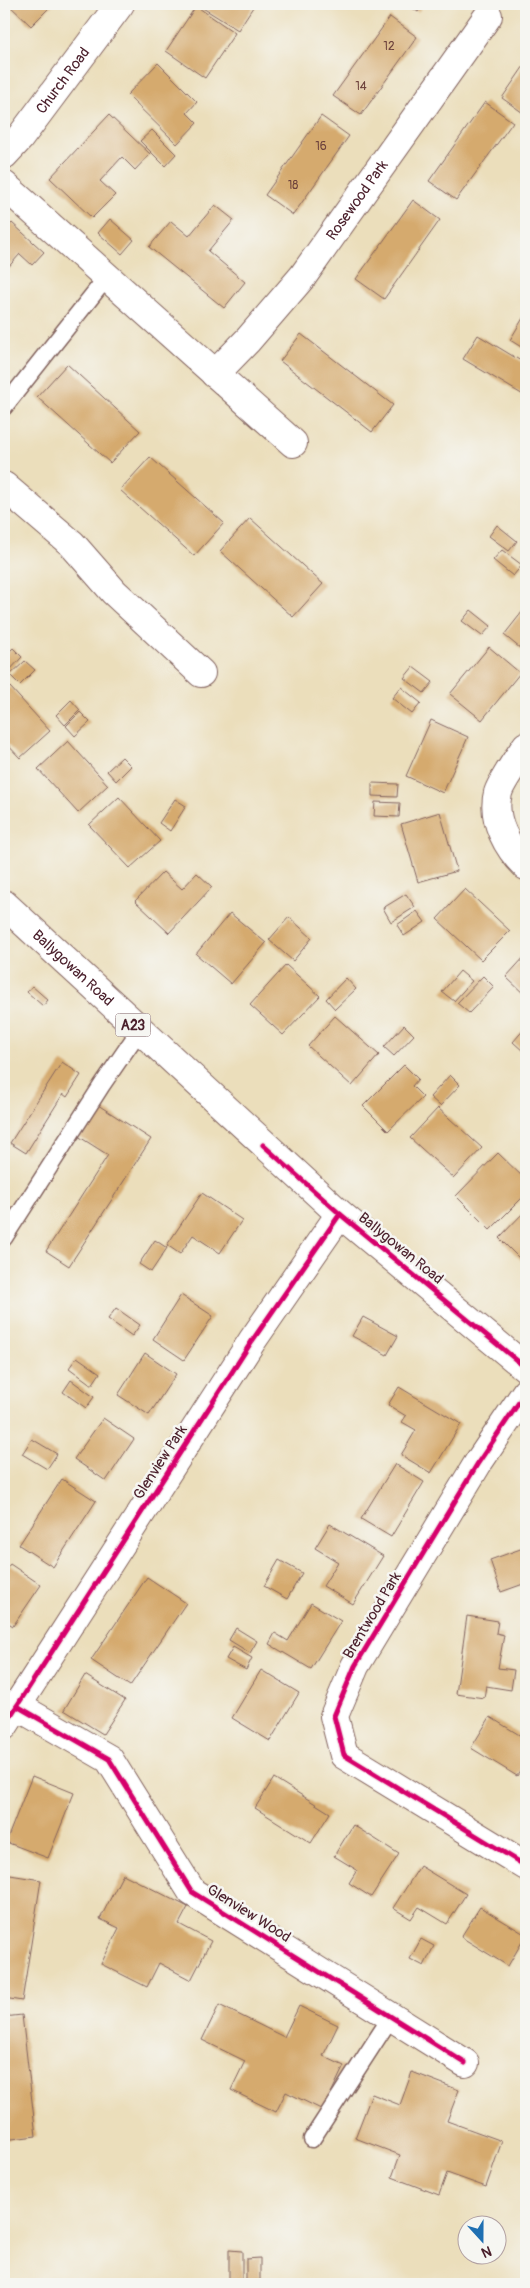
<svg xmlns="http://www.w3.org/2000/svg" width="530" height="2288" font-family="Pangolin,sans-serif">
  <style>
    .building { fill: #d5aa6e }
    .lines { fill: none; stroke-linecap: round; stroke-linejoin: round }
    .service-casing { stroke: #82625d; stroke-width: 19 }
    .minor-casing { stroke: #82625d; stroke-width: 30 }
    .primary-casing { stroke: #82625d; stroke-width: 30 }
    .service { stroke: #fff; stroke-width: 16 }
    .minor { stroke: #fff; stroke-width: 28 }
    .primary { stroke: #fff; stroke-width: 28 }
    .cycleway-casing { stroke: #f6f6f2; stroke-width: 8 }
    .cycleway { stroke: #d6006c; stroke-width: 5 }
    .labels { text-anchor: middle; stroke-width: 5; stroke-linejoin: round; paint-order: stroke }
    .number-label { font-size: 12px; fill: #6d423c }
    .shield { fill: #f6f6f2; stroke: #7e6067; stroke-width: 1 }
    .shield-label { font-size: 14px; font-weight: bold; fill: #4a1f2b }
    .street-label { font-size: 15px; fill: #4a1f2b; stroke: #f6f6f2 }
  </style>
  <rect width="100%" height="100%" fill="#f6f6f2"/>
  <filter id="ink" filterUnits="userSpaceOnUse"><feTurbulence type="fractalNoise" baseFrequency=".02" numOctaves="2"/><feDisplacementMap in="SourceGraphic" scale="10" xChannelSelector="R" yChannelSelector="G"/><feConvolveMatrix kernelMatrix="1 2 1 2 8 2 1 2 1" color-interpolation-filters="sRGB"/></filter>
  <filter id="wash" filterUnits="userSpaceOnUse"><feTurbulence type="fractalNoise" baseFrequency=".0096" numOctaves="4" result="noise"/><feDisplacementMap in="SourceGraphic" scale="20" xChannelSelector="R" yChannelSelector="G"/><feGaussianBlur stdDeviation="1.12" result="paint"/><feColorMatrix in="noise" values="0 0 0 0 0 0 0 0 0 0 0 0 0 0 0 0 0 1.4 0 .05"/><feComposite in="paint" operator="in"/></filter>
  <g filter="url(#wash)">
    <rect width="100%" height="100%" fill="#ebdebb"/>
    <g id="blocks">
      <g class="building">
        <path d="M 8,4 L 53,4 L 31,26 Z"/>
        <path d="M 199,4 L 255,4 L 238,30 L 198,5 Z"/>
        <path d="M 407,4 L 424,4 L 418,12 Z"/>
        <path d="M 196,6 L 235,33 L 205,78 L 166,51 Z"/>
        <path d="M 390,17 L 417,37 L 361,115 L 333,96 Z"/>
        <path d="M 158,63 L 197,102 L 187,113 L 197,123 L 177,144 L 127,95 Z"/>
        <path d="M 526,63 L 526,115 L 502,98 Z"/>
        <path d="M 485,102 L 513,122 L 456,200 L 429,181 Z"/>
        <path d="M 109,115 L 150,154 L 135,170 L 122,157 L 100,181 L 115,195 L 92,218 L 50,178 Z"/>
        <path d="M 321,116 L 349,136 L 293,215 L 265,195 Z"/>
        <path d="M 152,130 L 176,154 L 165,166 L 140,141 Z"/>
        <path d="M 413,200 L 440,220 L 384,299 L 356,279 Z"/>
        <path d="M 215,205 L 234,220 L 208,251 L 245,282 L 224,308 L 149,247 L 171,221 L 189,236 Z"/>
        <path d="M 110,219 L 134,240 L 122,254 L 98,233 Z"/>
        <path d="M 12,223 L 44,252 L 32,265 L 20,254 L 4,272 L 4,231 Z"/>
        <path d="M 526,313 L 526,350 L 510,340 Z"/>
        <path d="M 301,334 L 393,405 L 372,432 L 280,361 Z"/>
        <path d="M 478,335 L 526,364 L 525,396 L 463,359 Z"/>
        <path d="M 67,364 L 140,431 L 110,463 L 37,397 Z"/>
        <path d="M 150,457 L 224,523 L 194,556 L 120,490 Z"/>
        <path d="M 250,518 L 323,584 L 293,617 L 220,551 Z"/>
        <path d="M 497,525 L 517,541 L 509,551 L 489,536 Z"/>
        <path d="M 502,550 L 522,565 L 513,576 L 493,560 Z"/>
        <path d="M 526,607 L 526,653 L 504,635 Z"/>
        <path d="M 471,610 L 491,626 L 482,636 L 462,621 Z"/>
        <path d="M 489,647 L 520,673 L 482,720 L 450,694 Z"/>
        <path d="M 13,648 L 22,657 L 8,672 L 4,668 L 4,657 Z"/>
        <path d="M 25,661 L 35,670 L 20,685 L 10,675 Z"/>
        <path d="M 413,667 L 433,682 L 424,693 L 404,678 Z"/>
        <path d="M 10,687 L 50,731 L 20,758 L 4,741 L 4,693 Z"/>
        <path d="M 401,687 L 421,703 L 412,714 L 392,698 Z"/>
        <path d="M 71,700 L 80,710 L 65,725 L 56,715 Z"/>
        <path d="M 80,712 L 90,722 L 75,736 L 66,726 Z"/>
        <path d="M 431,720 L 468,737 L 443,793 L 406,776 Z"/>
        <path d="M 68,741 L 108,785 L 78,813 L 38,769 Z"/>
        <path d="M 122,757 L 131,766 L 116,781 L 107,771 Z"/>
        <path d="M 372,783 L 398,784 L 397,797 L 372,796 Z"/>
        <path d="M 119,797 L 160,841 L 130,868 L 89,825 Z"/>
        <path d="M 175,799 L 186,806 L 170,831 L 159,823 Z"/>
        <path d="M 375,802 L 400,803 L 399,817 L 374,816 Z"/>
        <path d="M 440,812 L 457,871 L 418,882 L 401,824 Z"/>
        <path d="M 163,872 L 182,889 L 197,873 L 212,887 L 169,933 L 135,901 Z"/>
        <path d="M 465,889 L 510,931 L 481,960 L 437,919 Z"/>
        <path d="M 406,894 L 415,907 L 391,922 L 383,908 Z"/>
        <path d="M 417,911 L 425,922 L 404,936 L 397,925 Z"/>
        <path d="M 230,913 L 266,943 L 231,984 L 196,954 Z"/>
        <path d="M 289,917 L 312,938 L 293,961 L 269,940 Z"/>
        <path d="M 526,955 L 526,996 L 506,977 Z"/>
        <path d="M 286,965 L 320,996 L 283,1035 L 250,1005 Z"/>
        <path d="M 460,971 L 472,981 L 454,1001 L 442,992 Z"/>
        <path d="M 483,976 L 494,987 L 469,1013 L 457,1003 Z"/>
        <path d="M 346,978 L 356,989 L 335,1009 L 326,999 Z"/>
        <path d="M 32,986 L 48,1000 L 43,1006 L 27,992 Z"/>
        <path d="M 335,1016 L 379,1055 L 352,1086 L 308,1046 Z"/>
        <path d="M 404,1025 L 414,1035 L 394,1056 L 384,1047 Z"/>
        <path d="M 526,1027 L 526,1049 L 524,1052 L 513,1042 Z"/>
        <path d="M 62,1062 L 81,1075 L 67,1097 L 63,1094 L 26,1153 L 10,1143 Z"/>
        <path d="M 404,1065 L 418,1079 L 412,1086 L 423,1097 L 388,1131 L 363,1106 Z"/>
        <path d="M 450,1075 L 460,1085 L 440,1106 L 430,1097 Z"/>
        <path d="M 98,1105 L 151,1139 L 69,1266 L 46,1251 L 108,1155 L 78,1136 Z"/>
        <path d="M 438,1108 L 482,1148 L 454,1178 L 410,1138 Z"/>
        <path d="M 498,1153 L 526,1180 L 526,1194 L 490,1230 L 456,1196 Z"/>
        <path d="M 202,1193 L 242,1220 L 220,1253 L 193,1235 L 180,1254 L 167,1245 Z"/>
        <path d="M 526,1210 L 526,1265 L 499,1238 Z"/>
        <path d="M 155,1240 L 167,1248 L 151,1272 L 139,1264 Z"/>
        <path d="M 181,1295 L 213,1316 L 184,1360 L 153,1339 Z"/>
        <path d="M 116,1308 L 140,1325 L 132,1336 L 108,1319 Z"/>
        <path d="M 363,1317 L 398,1336 L 387,1355 L 352,1336 Z"/>
        <path d="M 145,1353 L 176,1374 L 149,1415 L 118,1395 Z"/>
        <path d="M 77,1357 L 100,1373 L 92,1385 L 69,1368 Z"/>
        <path d="M 71,1380 L 94,1397 L 86,1408 L 63,1392 Z"/>
        <path d="M 399,1387 L 461,1424 L 431,1473 L 401,1455 L 416,1430 L 402,1422 L 406,1416 L 388,1405 Z"/>
        <path d="M 103,1418 L 134,1439 L 106,1481 L 74,1459 Z"/>
        <path d="M 32,1439 L 57,1454 L 47,1469 L 22,1454 Z"/>
        <path d="M 395,1464 L 424,1482 L 391,1537 L 361,1519 Z"/>
        <path d="M 62,1479 L 96,1501 L 53,1567 L 19,1545 Z"/>
        <path d="M 330,1524 L 383,1556 L 353,1604 L 323,1586 L 338,1562 L 315,1548 Z"/>
        <path d="M 526,1547 L 526,1583 L 501,1592 L 490,1560 Z"/>
        <path d="M 279,1560 L 302,1573 L 287,1599 L 264,1586 Z"/>
        <path d="M 10,1564 L 41,1585 L 13,1626 L 4,1620 L 4,1572 Z"/>
        <path d="M 147,1577 L 186,1603 L 130,1686 L 91,1660 Z"/>
        <path d="M 311,1603 L 341,1621 L 311,1669 L 269,1644 L 275,1633 L 288,1641 Z"/>
        <path d="M 467,1616 L 498,1621 L 496,1633 L 504,1635 L 498,1668 L 514,1670 L 511,1690 L 486,1686 L 484,1698 L 456,1694 Z"/>
        <path d="M 236,1628 L 257,1641 L 250,1653 L 229,1640 Z"/>
        <path d="M 233,1647 L 252,1658 L 246,1670 L 226,1659 Z"/>
        <path d="M 261,1670 L 299,1693 L 270,1741 L 232,1718 Z"/>
        <path d="M 85,1675 L 125,1700 L 103,1734 L 64,1710 Z"/>
        <path d="M 490,1717 L 526,1739 L 526,1762 L 517,1776 L 471,1748 Z"/>
        <path d="M 32,1776 L 74,1793 L 48,1858 L 6,1842 Z"/>
        <path d="M 274,1778 L 330,1813 L 311,1843 L 255,1808 Z"/>
        <path d="M 353,1825 L 399,1854 L 371,1897 L 349,1883 L 357,1870 L 334,1856 Z"/>
        <path d="M 420,1866 L 466,1894 L 447,1924 L 419,1907 L 411,1919 L 393,1908 Z"/>
        <path d="M 4,1874 L 41,1880 L 22,2001 L 4,1998 Z"/>
        <path d="M 123,1874 L 188,1907 L 179,1924 L 211,1941 L 191,1980 L 159,1963 L 147,1987 L 101,1964 L 119,1928 L 100,1919 Z"/>
        <path d="M 480,1907 L 526,1935 L 508,1966 L 461,1937 Z"/>
        <path d="M 421,1939 L 434,1946 L 424,1966 L 410,1959 Z"/>
        <path d="M 219,2005 L 284,2037 L 299,2006 L 338,2025 L 323,2056 L 344,2066 L 323,2110 L 286,2092 L 276,2112 L 231,2090 L 245,2061 L 202,2040 Z"/>
        <path d="M 22,2015 L 36,2136 L 4,2140 L 4,2017 Z"/>
        <path d="M 412,2072 L 459,2090 L 447,2121 L 502,2141 L 486,2187 L 447,2173 L 439,2195 L 392,2177 L 400,2155 L 355,2138 L 372,2094 L 400,2105 Z"/>
        <path d="M 229,2250 L 242,2251 L 242,2284 L 229,2284 Z"/>
        <path d="M 260,2258 L 260,2284 L 246,2284 L 246,2259 Z"/>
      </g>
    </g>
  </g>
  <g filter="url(#ink)">
    <use href="#blocks" fill-opacity="0" stroke="#82625d" stroke-width="1"/>
    <g class="lines">
      <defs>
        <g id="service">
          <path d="M 4,407 L 107,277"/>
          <path d="M 4,1238 L 102,1085 L 139,1031"/>
          <path d="M 312,2139 L 391,2017"/>
        </g>
        <g id="minor">
          <path id="s1" d="M 4,155 L 19,139 L 120,4"/>
          <path d="M 4,185 L 293,443"/>
          <path id="s2" d="M 215,374 L 248,340 L 303,276 L 488,16"/>
          <path d="M 4,486 L 72,544 L 114,592 L 201,673"/>
          <path d="M 526,746 C 520,755 500,784 498,793 C 491,819 508,849 526,866"/>
          <path d="M 526,1392 L 478,1463 L 355,1666 L 334,1716 L 344,1755 L 526,1866"/>
          <path d="M 17,1706 L 109,1759 L 192,1892 L 465,2063"/>
          <path d="M 4,1726 L 252,1341 L 340,1214"/>
        </g>
        <g id="primary">
          <path id="s3" d="M 4,904 L 340,1214 L 526,1368"/>
        </g>
      </defs>
      <use href="#service" class="service-casing"/>
      <use href="#minor" class="minor-casing"/>
      <use href="#primary" class="primary-casing"/>
      <use href="#service" class="service"/>
      <use href="#minor" class="minor"/>
      <use href="#primary" class="primary"/>
      <defs>
        <g id="cycleway">
          <path d="M 263,1145 L 340,1214 L 526,1368"/>
          <path d="M 526,1392 L 478,1463 L 355,1666 L 334,1716 L 344,1755 L 526,1866"/>
          <path d="M 17,1706 L 109,1759 L 192,1892 L 465,2063"/>
          <path d="M 4,1726 L 252,1341 L 340,1214"/>
        </g>
      </defs>
      <use href="#cycleway" class="cycleway-casing"/>
      <use href="#cycleway" class="cycleway"/>
    </g>
  </g>
  <g class="labels">
    <g class="number-label">
      <text x="389" y="50">12</text>
      <text x="361" y="90">14</text>
      <text x="321" y="150">16</text>
      <text x="293" y="189">18</text>
    </g>
    <rect class="shield" x="115.5" y="1013.5" width="35" height="23" rx="4"/>
    <g class="shield-label">
      <text x="133" y="1030">A23</text>
    </g>
    <g class="street-label">
      <text dy="5" stroke="none"><textPath href="#s1" startOffset="95">Church Road</textPath></text>
      <text dy="5" stroke="none"><textPath href="#s2" startOffset="225">Rosewood Park</textPath></text>
      <text dy="5" stroke="none"><textPath href="#s3" startOffset="94">Ballygowan Road</textPath></text>
      <text transform="translate(401 1248) rotate(39)" y="5">Ballygowan Road</text>
      <text transform="translate(160 1462) rotate(-57)" y="5">Glenview Park</text>
      <text transform="translate(372 1615) rotate(-59)" y="5">Brentwood Park</text>
      <text transform="translate(249 1913) rotate(32)" y="5">Glenview Wood</text>
    </g>
  </g>
  <rect width="530" height="2288" fill="none" stroke="#f6f6f2" stroke-width="20"/>
  <g transform="translate(482 2240) rotate(159)"><circle r="24" fill="#f6f6f2" stroke="#b1a0a2"/>
  <path d="M0-4L9 19L0 12L-9 19Z" fill="#1f6fb2"/>
  <text y="-8" font-size="14" font-weight="bold" text-anchor="middle" fill="#4a1f2b">N</text>
  </g>
</svg>
